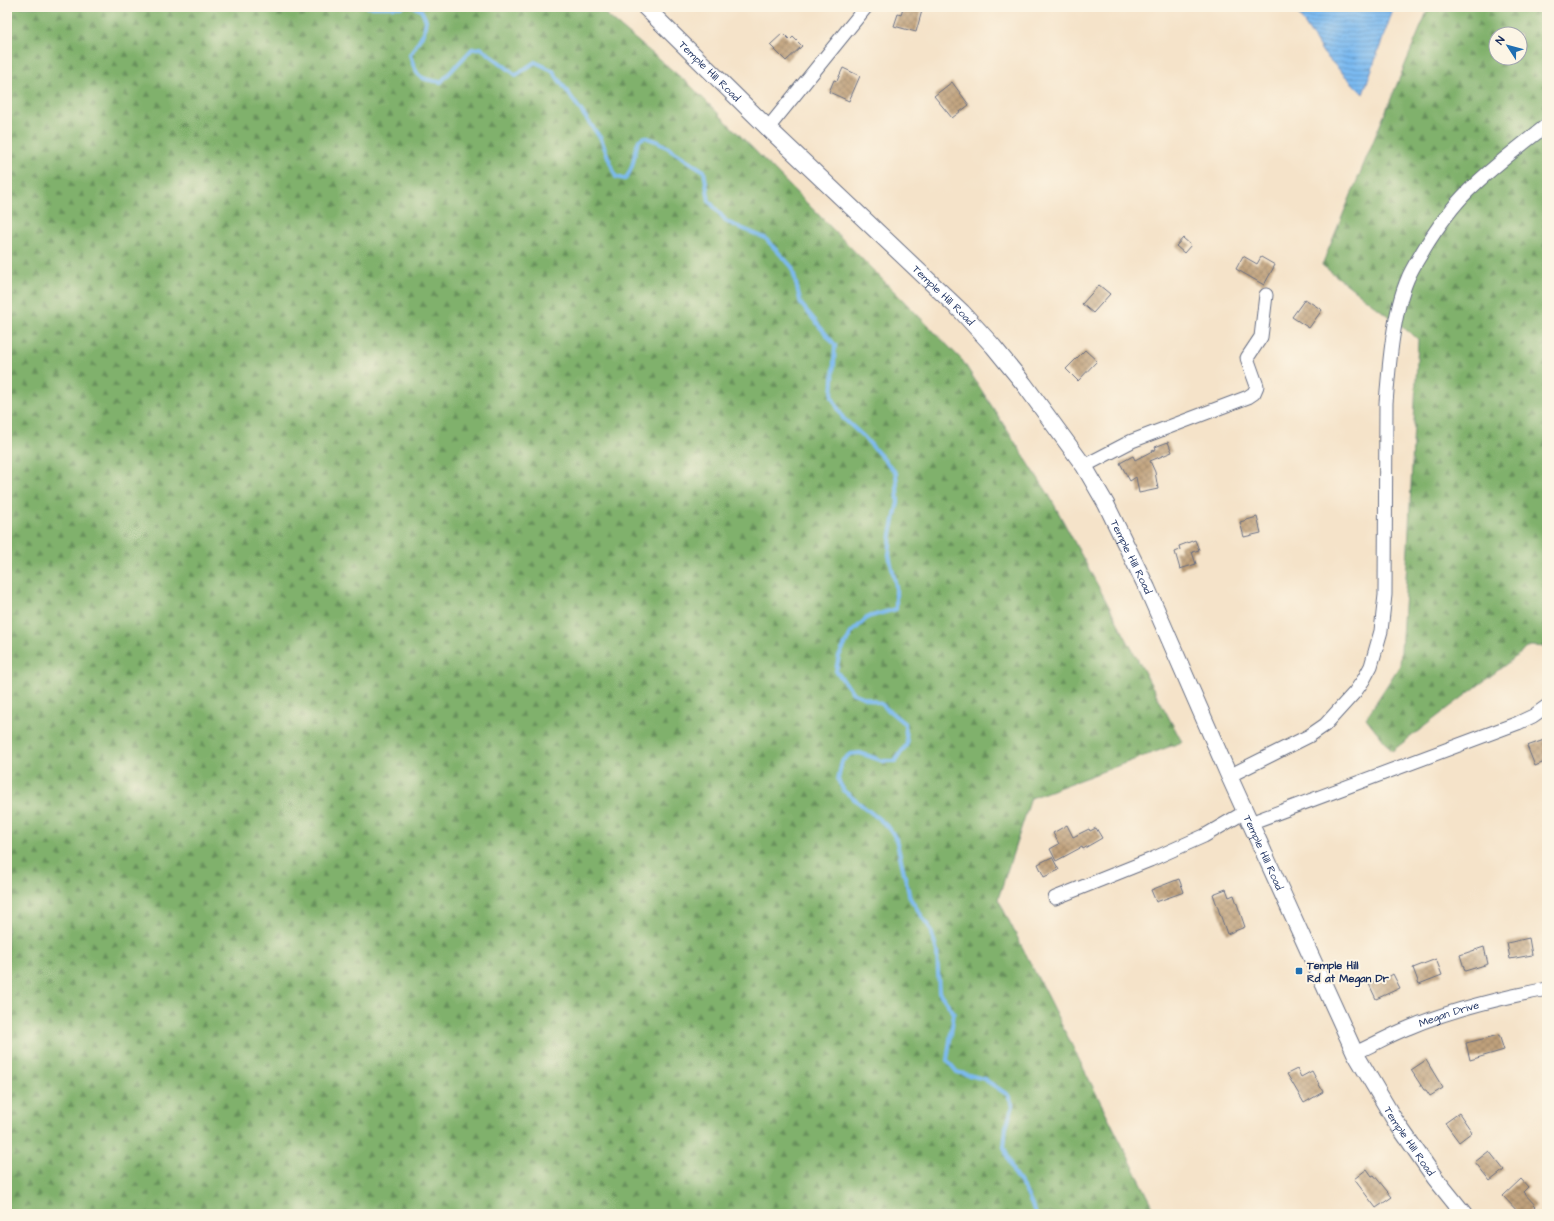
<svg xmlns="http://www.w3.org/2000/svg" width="1554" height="1221" font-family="'Architects Daughter',sans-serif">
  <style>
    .forest { fill: url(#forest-firs); stroke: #4e7065; fill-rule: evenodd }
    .water { fill: url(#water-rules); stroke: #4c74a7 }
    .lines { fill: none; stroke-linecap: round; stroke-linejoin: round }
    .stream { stroke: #7cbaf0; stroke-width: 4 }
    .building { fill: url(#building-cross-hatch) }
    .minor-casing { stroke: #676e83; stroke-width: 15 }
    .major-casing { stroke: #676e83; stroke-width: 18 }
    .minor { stroke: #fff; stroke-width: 13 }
    .major { stroke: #fff; stroke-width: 16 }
    .poi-dot { fill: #1f6fb2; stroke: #fcf5e5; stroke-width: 1.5 }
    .labels { text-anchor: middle; stroke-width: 4; stroke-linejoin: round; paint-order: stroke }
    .street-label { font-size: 11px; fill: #1b2f5e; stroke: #fcf5e5 }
    .poi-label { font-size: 11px; font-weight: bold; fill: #1b2f5e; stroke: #fcf5e5; text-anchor: start }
  </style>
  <defs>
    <pattern id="forest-firs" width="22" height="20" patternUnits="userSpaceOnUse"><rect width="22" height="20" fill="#80b16c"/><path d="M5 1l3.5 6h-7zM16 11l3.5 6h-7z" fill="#68905c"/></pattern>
    <pattern id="water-rules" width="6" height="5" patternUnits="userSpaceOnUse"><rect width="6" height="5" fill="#7cbaf0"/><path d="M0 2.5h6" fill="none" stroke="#6598c6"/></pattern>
    <pattern id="building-cross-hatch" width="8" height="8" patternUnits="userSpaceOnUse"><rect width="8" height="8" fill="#c0a17b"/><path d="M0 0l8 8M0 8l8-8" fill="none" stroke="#9b8468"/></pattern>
  </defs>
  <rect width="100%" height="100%" fill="#fcf5e5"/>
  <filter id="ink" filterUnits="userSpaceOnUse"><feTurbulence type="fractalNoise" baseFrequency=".025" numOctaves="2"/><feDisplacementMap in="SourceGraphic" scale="8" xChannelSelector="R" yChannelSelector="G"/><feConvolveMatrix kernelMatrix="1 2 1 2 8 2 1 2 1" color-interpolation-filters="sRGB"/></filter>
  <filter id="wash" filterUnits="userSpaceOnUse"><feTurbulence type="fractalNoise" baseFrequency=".012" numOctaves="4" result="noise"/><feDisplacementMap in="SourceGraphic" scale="16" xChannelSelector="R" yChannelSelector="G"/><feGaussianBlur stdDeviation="0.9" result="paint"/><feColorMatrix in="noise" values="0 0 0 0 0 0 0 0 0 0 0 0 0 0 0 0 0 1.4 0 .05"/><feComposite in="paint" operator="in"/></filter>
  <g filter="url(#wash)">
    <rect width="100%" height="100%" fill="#f5e3c9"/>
    <g class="forest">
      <path d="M 7,7 L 597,7 L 691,86 L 962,360 L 1049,495 L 1182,742 L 1031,798 L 998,899 L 1157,1214 L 7,1214 Z"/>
      <path d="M 1429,7 L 1547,7 L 1547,647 L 1530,646 L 1392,751 L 1366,718 L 1400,665 L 1408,548 L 1418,339 L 1322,265 ZM 1496,34 L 1520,34 L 1520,58 L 1496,58 Z"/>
    </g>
    <path class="water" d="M 1294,7 L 1394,7 L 1363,94 L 1324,54 Z"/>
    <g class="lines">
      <g class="stream">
        <path d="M 368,7 L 403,7"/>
        <path d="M 414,7 L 421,10 L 426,20 L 424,32 L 410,55 C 417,77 418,79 441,82 L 472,49 L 481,48 L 516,75 L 535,62 L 552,70 L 601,139 L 616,177 L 625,179 C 636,165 632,156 639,140 L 645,137 L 659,142 L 704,171 L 709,201 L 727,222 L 765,238 L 792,267 L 801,304 L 835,345 L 832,397 L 843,418 L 864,437 L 896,473 L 898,502 L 891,534 L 889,555 L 896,586 L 896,609 L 868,617 L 851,633 L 839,656 L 836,671 L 853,693 L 881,704 L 905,724 L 907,744 L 895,761 L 883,761 L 860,753 L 850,754 L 842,761 L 838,780 L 844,791 L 879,819 L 890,829 L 896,839 L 910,898 L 931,930 L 937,952 L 939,992 L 954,1013 L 947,1060 L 957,1072 L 984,1079 L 1008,1095 L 1013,1106 L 1006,1127 L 1004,1147 L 1014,1174 L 1025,1190 L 1036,1214"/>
      </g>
    </g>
    <g id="blocks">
      <g class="building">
        <path d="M 903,7 L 923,7 L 916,32 L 894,26 L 898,14 L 901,15 Z"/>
        <path d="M 783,33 L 790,40 L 793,37 L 802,46 L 786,61 L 770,45 Z"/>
        <path d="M 843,68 L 860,76 L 849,101 L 829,92 L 834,80 L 837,81 Z"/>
        <path d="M 952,82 L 969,105 L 952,118 L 934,96 Z"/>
        <path d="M 1183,238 L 1191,245 L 1184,253 L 1176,246 Z"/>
        <path d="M 1243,256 L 1257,264 L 1261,257 L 1275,265 L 1264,285 L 1236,269 Z"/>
        <path d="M 1099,285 L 1110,294 L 1093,313 L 1082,304 Z"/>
        <path d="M 1305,299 L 1322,310 L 1309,328 L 1292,317 Z"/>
        <path d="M 1085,350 L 1097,361 L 1078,381 L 1066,369 Z"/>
        <path d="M 1168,442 L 1172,452 L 1150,461 L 1155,472 L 1158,489 L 1139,493 L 1136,477 L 1130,481 L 1120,463 L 1133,456 L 1135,460 L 1156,449 L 1155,447 Z"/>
        <path d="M 1257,517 L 1261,533 L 1244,537 L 1240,522 Z"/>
        <path d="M 1195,540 L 1199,550 L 1192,552 L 1196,564 L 1180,569 L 1175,552 L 1180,550 L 1179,546 Z"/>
        <path d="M 1547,739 L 1547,761 L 1535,766 L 1527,746 Z"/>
        <path d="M 1067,825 L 1073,837 L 1089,829 L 1090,831 L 1096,828 L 1102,838 L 1083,849 L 1082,847 L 1056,861 L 1050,849 L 1059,844 L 1053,833 Z"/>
        <path d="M 1052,857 L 1059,870 L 1044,877 L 1038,864 Z"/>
        <path d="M 1179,879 L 1184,892 L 1156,902 L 1151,890 Z"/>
        <path d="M 1226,889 L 1229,897 L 1234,895 L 1245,927 L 1227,934 L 1213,894 Z"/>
        <path d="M 1529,938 L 1532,955 L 1510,959 L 1507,943 Z"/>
        <path d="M 1484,947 L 1488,964 L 1465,971 L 1460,955 Z"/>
        <path d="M 1436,959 L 1442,975 L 1419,984 L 1413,968 Z"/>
        <path d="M 1393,974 L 1400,988 L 1376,999 L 1369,984 L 1386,976 L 1387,978 Z"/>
        <path d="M 1499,1035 L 1504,1050 L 1470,1060 L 1466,1043 Z"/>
        <path d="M 1426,1060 L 1443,1088 L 1430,1096 L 1426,1090 L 1424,1090 L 1411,1070 Z"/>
        <path d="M 1297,1069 L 1301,1077 L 1312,1071 L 1323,1092 L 1304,1103 L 1287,1074 Z"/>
        <path d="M 1459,1113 L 1472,1132 L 1459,1142 L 1445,1123 Z"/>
        <path d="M 1489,1151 L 1504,1170 L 1490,1181 L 1475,1162 Z"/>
        <path d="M 1367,1169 L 1372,1176 L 1374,1175 L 1392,1197 L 1376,1208 L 1354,1179 Z"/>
        <path d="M 1521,1179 L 1528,1187 L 1523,1192 L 1536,1206 L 1527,1214 L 1520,1214 L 1503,1196 Z"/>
      </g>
    </g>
  </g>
  <g filter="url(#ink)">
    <use href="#blocks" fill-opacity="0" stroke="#676e83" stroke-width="1"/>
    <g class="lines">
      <defs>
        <g id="minor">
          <path d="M 768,128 L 866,7"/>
          <path d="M 1084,466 L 1132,441 L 1248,397 L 1254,393 L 1257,386 L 1247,358 L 1261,337 L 1266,295"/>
          <path d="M 1229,776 L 1309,736 L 1325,725 L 1355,692 L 1364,679 L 1371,666 L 1381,631 L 1385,595 L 1386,403 C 1389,366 1393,312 1408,278 C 1412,268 1419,258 1424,249 C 1437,228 1451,208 1468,191 C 1492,167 1520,146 1547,125"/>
          <path d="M 1250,823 L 1518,723 L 1533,716 L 1547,706"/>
          <path d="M 1055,898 L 1150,860 L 1204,836 L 1245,812"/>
          <path id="s1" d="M 1355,1053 C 1373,1045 1390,1035 1408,1028 C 1452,1009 1500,998 1547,989"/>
        </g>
        <g id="major">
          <path id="s2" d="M 645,7 L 768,128 L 962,312 L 993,346 L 1024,384 L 1084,466 L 1106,504 L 1147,588 L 1229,776 L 1355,1053 L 1394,1119 L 1435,1178 L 1464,1214"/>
        </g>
      </defs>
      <use href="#minor" class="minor-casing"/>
      <use href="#major" class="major-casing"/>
      <use href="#minor" class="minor"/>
      <use href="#major" class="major"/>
    </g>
  </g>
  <rect class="poi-dot" x="1295" y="967" width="8" height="8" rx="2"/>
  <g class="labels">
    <g class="street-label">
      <text dy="4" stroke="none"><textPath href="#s2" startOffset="91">Temple Hill Road</textPath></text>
      <text dy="4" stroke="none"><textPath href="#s2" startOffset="415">Temple Hill Road</textPath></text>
      <text dy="4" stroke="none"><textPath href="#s2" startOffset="739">Temple Hill Road</textPath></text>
      <text dy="4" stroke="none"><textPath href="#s2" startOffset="1063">Temple Hill Road</textPath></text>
      <text dy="4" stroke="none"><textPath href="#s1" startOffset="102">Megan Drive</textPath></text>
      <text dy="4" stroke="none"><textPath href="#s2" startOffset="1387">Temple Hill Road</textPath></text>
    </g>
    <g class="poi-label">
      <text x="1307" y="969">Temple Hill<tspan x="1307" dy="13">Rd at Megan Dr</tspan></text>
    </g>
  </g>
  <rect width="1554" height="1221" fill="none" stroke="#fcf5e5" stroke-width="24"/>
  <g transform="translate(1508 46) rotate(306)"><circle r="19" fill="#fcf5e5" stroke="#a2a6af"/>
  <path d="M0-3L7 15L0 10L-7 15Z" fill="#1f6fb2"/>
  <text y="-6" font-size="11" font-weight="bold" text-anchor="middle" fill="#1b2f5e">N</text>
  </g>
</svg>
